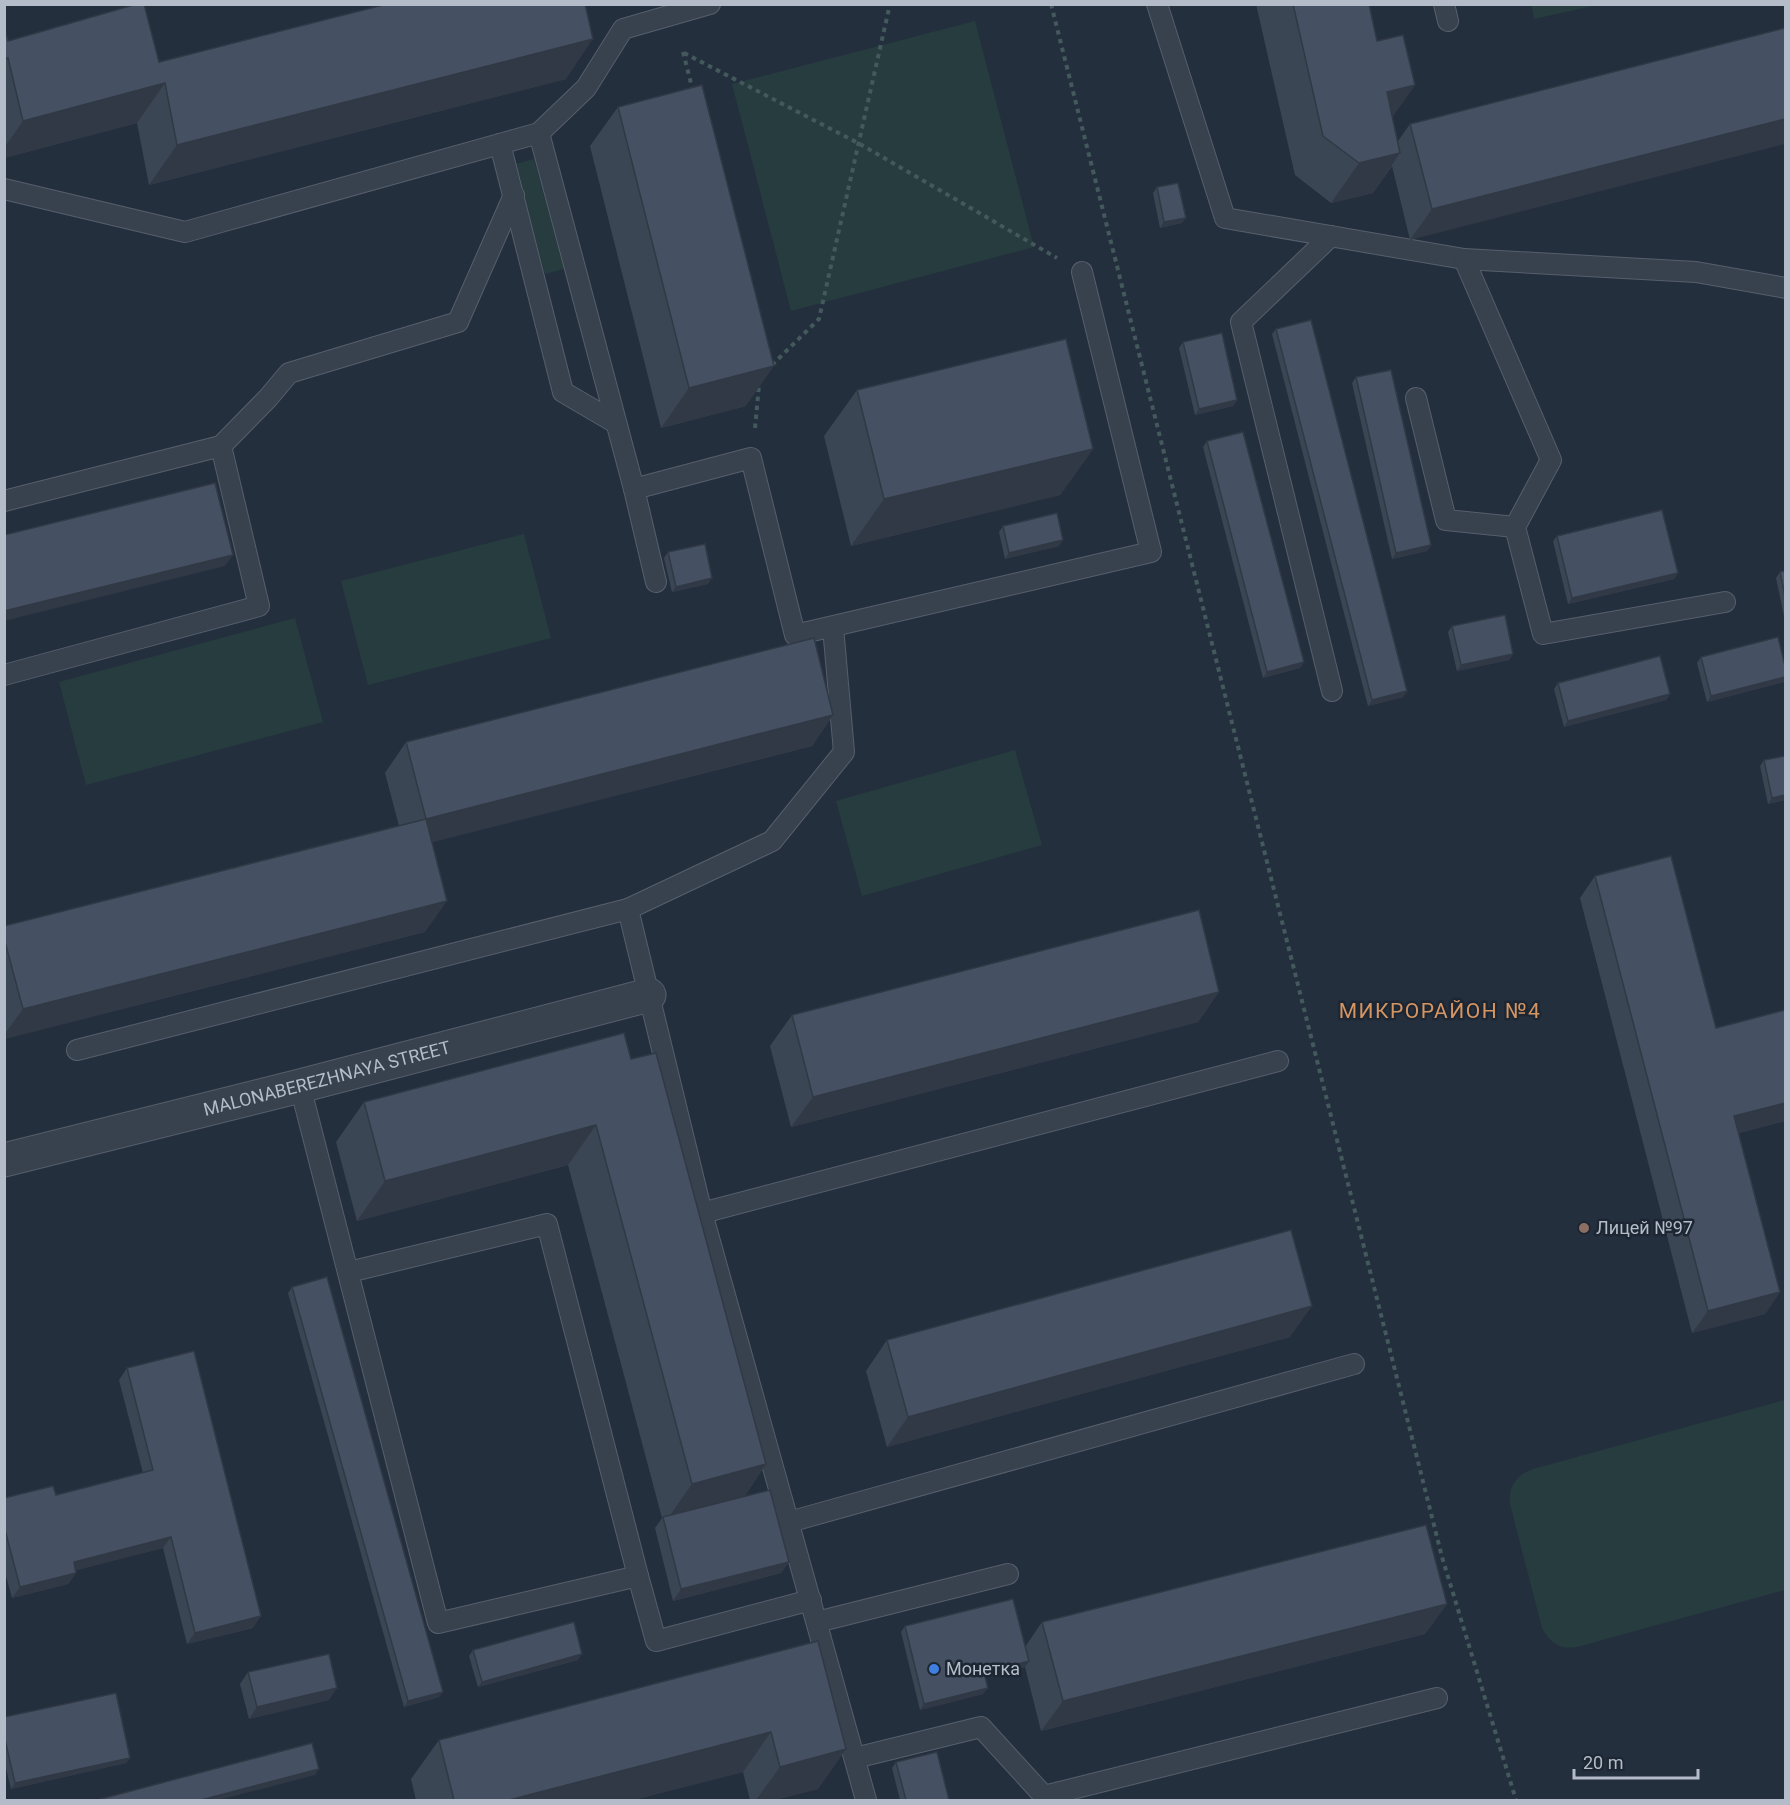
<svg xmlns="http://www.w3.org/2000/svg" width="1790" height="1805" font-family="Roboto,sans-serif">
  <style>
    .green { fill: #263c3f }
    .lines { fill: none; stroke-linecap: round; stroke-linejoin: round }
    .lane-casing { stroke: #565f6c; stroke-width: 22 }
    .street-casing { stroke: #565f6c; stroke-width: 35 }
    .path { stroke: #44595c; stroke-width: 4; stroke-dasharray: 4.5 4.5; stroke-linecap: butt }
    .lane { stroke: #38414e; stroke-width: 20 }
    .street { stroke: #38414e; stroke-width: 33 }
    .wall { fill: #3b4654 }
    .shaded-wall { fill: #303945 }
    .building { fill: #455162; stroke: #303945; stroke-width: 1.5 }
    .education-dot { fill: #8d6e63; stroke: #1d2633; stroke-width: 2 }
    .shop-dot { fill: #3f7fe0; stroke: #1d2633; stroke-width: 2 }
    .labels { text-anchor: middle; stroke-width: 5; stroke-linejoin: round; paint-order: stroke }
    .street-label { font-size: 18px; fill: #b4bcc9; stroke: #1d2633 }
    .poi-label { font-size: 18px; fill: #b4bcc9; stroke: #1d2633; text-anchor: start }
    .quarter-label { font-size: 21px; letter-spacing: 1.5px; fill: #d59563; stroke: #1d2633 }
  </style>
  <rect width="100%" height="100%" fill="#242f3e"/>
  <g class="green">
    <path d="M 1531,4 L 1597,4 L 1597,5 L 1534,19 Z"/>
    <path d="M 975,21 L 1034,247 L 791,311 L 732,84 Z"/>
    <path d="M 534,159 L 564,269 L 545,274 L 515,164 Z"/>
    <path d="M 524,534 L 551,638 L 368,685 L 341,581 Z"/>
    <path d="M 295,618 L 323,722 L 86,785 L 59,682 Z"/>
    <path d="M 1015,750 L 1042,845 L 862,896 L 836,801 Z"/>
    <path d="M 1785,1400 L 1785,1590 L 1577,1647 C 1560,1650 1550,1643 1542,1628 L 1510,1504 C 1508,1487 1516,1475 1533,1469 Z"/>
  </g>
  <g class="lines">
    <defs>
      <g id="lane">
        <path d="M 1157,4 L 1225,218 L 1464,259 L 1696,272 L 1786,288"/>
        <path d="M 1444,4 L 1448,21"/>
        <path d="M 539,133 L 634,489 L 656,582"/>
        <path d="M 500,144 L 563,392 L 616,423"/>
        <path d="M 4,189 L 185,232 L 539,133 L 586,88 L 623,29 L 710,4"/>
        <path d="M 1331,236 L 1241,322 L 1332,691"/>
        <path d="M 1464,259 L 1551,460 L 1515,527 L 1543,634 L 1725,602"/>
        <path d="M 1416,398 L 1446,520 L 1515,527"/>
        <path d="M 221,446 L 268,398 L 289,373 L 458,322 L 514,195"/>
        <path d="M 634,489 L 751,458 L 795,635 L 1151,552 L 1082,272"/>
        <path d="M 4,501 L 221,446 L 259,606 L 4,675"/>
        <path d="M 833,627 L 844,752 L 772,841 L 628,909 L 702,1213 L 866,1800"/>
        <path d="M 77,1050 L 628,909"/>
        <path d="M 300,1086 L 438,1623 L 638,1576 L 656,1641 L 811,1600"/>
        <path d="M 702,1213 L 1278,1061"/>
        <path d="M 349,1272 L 547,1224 L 638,1576"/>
        <path d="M 789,1522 L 1354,1364"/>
        <path d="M 817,1622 L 1008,1574"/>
        <path d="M 855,1758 L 981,1727 L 1044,1796 L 1437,1698"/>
      </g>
      <g id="street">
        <path id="s1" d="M 4,1160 L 300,1086 L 649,995"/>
      </g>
    </defs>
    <use href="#lane" class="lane-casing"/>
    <use href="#street" class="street-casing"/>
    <g class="path">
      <path d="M 1051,4 L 1442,1557 L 1516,1800"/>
      <path d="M 683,52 L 693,91"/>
      <path d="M 684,53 L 858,143 L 1057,258"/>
      <path d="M 772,365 L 819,319 L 890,4"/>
      <path d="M 755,428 L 759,385"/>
    </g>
    <use href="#lane" class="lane"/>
    <use href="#street" class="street"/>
  </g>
  <g class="wall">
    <path d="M 1256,4 L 1369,4 L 1377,41 L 1415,85 L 1392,117 L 1398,141 L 1410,124 L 1785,28 L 1410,240 L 1392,166 L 1373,193 L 1331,203 L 1295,175 Z"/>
    <path d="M 4,26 L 8,41 L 159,62 L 566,79 L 149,185 L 137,123 L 4,158 Z"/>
    <path d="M 618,107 L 746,406 L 661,428 L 590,146 Z"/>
    <path d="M 1157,187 L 1182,223 L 1160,228 L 1153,193 Z"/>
    <path d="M 1276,329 L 1407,691 L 1403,697 L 1368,706 L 1272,334 Z"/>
    <path d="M 1183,342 L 1237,400 L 1233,406 L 1195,415 L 1179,348 Z"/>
    <path d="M 1356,377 L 1431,545 L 1427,551 L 1392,559 L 1352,383 Z"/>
    <path d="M 857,390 L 1093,449 L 1060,495 L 851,546 L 824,436 Z"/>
    <path d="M 1207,441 L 1304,662 L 1300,668 L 1263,678 L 1203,447 Z"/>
    <path d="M 1003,526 L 1059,546 L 1005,559 L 999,532 Z"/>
    <path d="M 1557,536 L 1678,573 L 1674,579 L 1568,604 L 1553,541 Z"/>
    <path d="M 668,552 L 708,584 L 672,592 L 664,558 Z"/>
    <path d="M 1785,571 L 1785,621 L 1776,578 L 1780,572 Z"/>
    <path d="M 1452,626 L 1513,654 L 1509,660 L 1457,671 L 1448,632 Z"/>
    <path d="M 1701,657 L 1784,682 L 1707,702 L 1697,663 Z"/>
    <path d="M 1558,683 L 1670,694 L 1666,700 L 1564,727 L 1554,689 Z"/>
    <path d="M 833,715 L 812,746 L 432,842 L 425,932 L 4,1039 L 4,926 L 399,826 L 385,773 L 406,742 Z"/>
    <path d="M 1764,760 L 1785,800 L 1768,804 L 1760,766 Z"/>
    <path d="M 1595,876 L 1716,1028 L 1785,1121 L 1739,1133 L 1780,1292 L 1765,1314 L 1692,1333 L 1580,898 Z"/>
    <path d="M 1219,992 L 1198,1022 L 791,1127 L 770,1046 L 792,1015 Z"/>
    <path d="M 631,1059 L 766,1464 L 744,1497 L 789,1562 L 781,1573 L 673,1601 L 655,1528 L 662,1518 L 568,1165 L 357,1221 L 336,1142 L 364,1102 Z"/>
    <path d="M 292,1287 L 439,1697 L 404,1707 L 288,1293 Z"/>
    <path d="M 1290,1337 L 887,1447 L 866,1371 L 887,1340 Z"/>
    <path d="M 127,1368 L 253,1628 L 187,1644 L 163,1548 L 76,1570 L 76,1573 L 68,1584 L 12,1598 L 4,1569 L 4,1498 L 56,1495 L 143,1473 L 119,1380 Z"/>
    <path d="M 1447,1604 L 1425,1634 L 1041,1731 L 1025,1667 L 985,1677 L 983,1694 L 920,1710 L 901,1632 L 905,1626 L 1025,1647 L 1042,1622 Z"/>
    <path d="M 818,1641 L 846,1749 L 818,1789 L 774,1800 L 750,1800 L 743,1772 L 633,1800 L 416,1800 L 411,1779 L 439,1740 Z"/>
    <path d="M 473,1650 L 578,1660 L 478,1687 L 469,1656 Z"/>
    <path d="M 248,1672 L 329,1700 L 249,1719 L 240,1684 Z"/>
    <path d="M 4,1717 L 130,1758 L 126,1763 L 11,1789 L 4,1760 Z"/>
    <path d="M 896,1762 L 949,1800 L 900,1800 L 892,1768 Z"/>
  </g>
  <g class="shaded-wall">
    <path d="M 593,39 L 566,79 L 149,185 L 177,145 Z"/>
    <path d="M 165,83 L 137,123 L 4,158 L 4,148 L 23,121 Z"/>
    <path d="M 1415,85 L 1387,125 L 1387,92 Z"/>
    <path d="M 1785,119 L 1785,144 L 1410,240 L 1432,209 Z"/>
    <path d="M 1400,153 L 1373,193 L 1331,203 L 1359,163 Z"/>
    <path d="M 1186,218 L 1182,223 L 1160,228 L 1164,222 Z"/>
    <path d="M 774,366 L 746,406 L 661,428 L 689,388 Z"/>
    <path d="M 1237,400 L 1233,406 L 1195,415 L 1199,409 Z"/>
    <path d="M 1093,449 L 1060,495 L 851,546 L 884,499 Z"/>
    <path d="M 1063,540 L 1059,546 L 1005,559 L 1009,553 Z"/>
    <path d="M 1431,545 L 1427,551 L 1392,559 L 1396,553 Z"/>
    <path d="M 233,555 L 225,566 L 4,621 L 4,611 Z"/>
    <path d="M 1678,573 L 1674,579 L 1568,604 L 1572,598 Z"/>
    <path d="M 712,578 L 708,584 L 672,592 L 676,587 Z"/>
    <path d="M 1513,654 L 1509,660 L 1457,671 L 1461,665 Z"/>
    <path d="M 1304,662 L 1300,668 L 1263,678 L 1267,672 Z"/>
    <path d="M 1785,677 L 1785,681 L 1784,682 L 1707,702 L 1711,696 Z"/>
    <path d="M 1407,691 L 1403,697 L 1368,706 L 1372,700 Z"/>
    <path d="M 1670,694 L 1666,700 L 1564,727 L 1568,721 Z"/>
    <path d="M 833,715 L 812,746 L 405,849 L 426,819 Z"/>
    <path d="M 1785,795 L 1785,800 L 1768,804 L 1772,798 Z"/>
    <path d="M 447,901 L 425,932 L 4,1039 L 4,1035 L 23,1009 Z"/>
    <path d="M 1219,992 L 1198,1022 L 791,1127 L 813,1097 Z"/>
    <path d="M 1785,1103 L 1785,1121 L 1719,1138 L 1734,1116 Z"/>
    <path d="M 596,1125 L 568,1165 L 357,1221 L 385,1181 Z"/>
    <path d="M 1780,1292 L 1765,1314 L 1692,1333 L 1708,1311 Z"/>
    <path d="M 1312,1306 L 1290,1337 L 887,1447 L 908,1417 Z"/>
    <path d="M 766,1464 L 739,1504 L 664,1524 L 692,1484 Z"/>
    <path d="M 171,1537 L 163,1548 L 66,1573 L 74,1562 Z"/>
    <path d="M 789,1562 L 781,1573 L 673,1601 L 681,1589 Z"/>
    <path d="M 76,1573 L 68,1584 L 12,1598 L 20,1587 Z"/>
    <path d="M 1447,1604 L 1425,1634 L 1041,1731 L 1063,1701 Z"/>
    <path d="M 261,1616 L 253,1628 L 187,1644 L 195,1633 Z"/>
    <path d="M 582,1654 L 578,1660 L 478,1687 L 482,1682 Z"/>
    <path d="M 1029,1661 L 1025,1667 L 980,1678 L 984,1673 Z"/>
    <path d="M 337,1688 L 329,1700 L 249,1719 L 257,1707 Z"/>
    <path d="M 988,1688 L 983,1694 L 920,1710 L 924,1704 Z"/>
    <path d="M 443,1692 L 439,1697 L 404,1707 L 408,1701 Z"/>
    <path d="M 771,1732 L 743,1772 L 633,1800 L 509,1800 Z"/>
    <path d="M 846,1749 L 818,1789 L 774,1800 L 756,1800 L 780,1767 Z"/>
    <path d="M 130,1758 L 126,1763 L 11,1789 L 15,1783 Z"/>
    <path d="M 319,1769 L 315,1775 L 219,1800 L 201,1800 Z"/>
  </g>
  <g class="building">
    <path d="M 137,4 L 144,4 L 159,62 L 387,4 L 585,4 L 593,39 L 177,145 L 165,83 L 23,121 L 8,58 L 4,59 L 4,26 L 8,41 Z"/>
    <path d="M 1293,4 L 1369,4 L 1377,41 L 1403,35 L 1415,85 L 1387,92 L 1400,153 L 1359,163 L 1323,136 Z"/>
    <path d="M 1785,28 L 1785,119 L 1432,209 L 1410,124 Z"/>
    <path d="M 702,85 L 774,366 L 689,388 L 618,107 Z"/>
    <path d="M 1178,183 L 1186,218 L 1164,222 L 1157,187 Z"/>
    <path d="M 1311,320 L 1407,691 L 1372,700 L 1276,329 Z"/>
    <path d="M 1222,333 L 1237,400 L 1199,409 L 1183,342 Z"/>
    <path d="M 1066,339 L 1093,449 L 884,499 L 857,390 Z"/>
    <path d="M 1391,370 L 1431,545 L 1396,553 L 1356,377 Z"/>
    <path d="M 1243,432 L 1304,662 L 1267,672 L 1207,441 Z"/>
    <path d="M 215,483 L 233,555 L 4,611 L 4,535 Z"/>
    <path d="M 1662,510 L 1678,573 L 1572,598 L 1557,536 Z"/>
    <path d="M 1057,513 L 1063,540 L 1009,553 L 1003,526 Z"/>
    <path d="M 705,544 L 712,578 L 676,587 L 668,552 Z"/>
    <path d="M 1785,571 L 1785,596 L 1780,572 Z"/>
    <path d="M 1505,615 L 1513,654 L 1461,665 L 1452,626 Z"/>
    <path d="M 1778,637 L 1785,666 L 1785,677 L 1711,696 L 1701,657 Z"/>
    <path d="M 814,638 L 833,715 L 426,819 L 406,742 Z"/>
    <path d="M 1660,656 L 1670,694 L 1568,721 L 1558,683 Z"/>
    <path d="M 1785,756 L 1785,795 L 1772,798 L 1764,760 Z"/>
    <path d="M 426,819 L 447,901 L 23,1009 L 4,938 L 4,926 Z"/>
    <path d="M 1671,856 L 1716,1028 L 1785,1010 L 1785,1103 L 1734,1116 L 1780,1292 L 1708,1311 L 1595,876 Z"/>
    <path d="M 1199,910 L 1219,992 L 813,1097 L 792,1015 Z"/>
    <path d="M 624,1033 L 631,1059 L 656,1053 L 766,1464 L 692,1484 L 596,1125 L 385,1181 L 364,1102 Z"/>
    <path d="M 1291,1230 L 1312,1306 L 908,1417 L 887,1340 Z"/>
    <path d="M 327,1277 L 443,1692 L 408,1701 L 292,1287 Z"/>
    <path d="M 194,1351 L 261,1616 L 195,1633 L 171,1537 L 74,1562 L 76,1573 L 20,1587 L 4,1526 L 4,1498 L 53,1486 L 56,1495 L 153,1470 L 127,1368 Z"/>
    <path d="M 770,1490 L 789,1562 L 681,1589 L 663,1517 Z"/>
    <path d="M 1426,1525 L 1447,1604 L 1063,1701 L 1042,1622 Z"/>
    <path d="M 1013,1599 L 1029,1661 L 984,1673 L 988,1688 L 924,1704 L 905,1626 Z"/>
    <path d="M 574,1622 L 582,1654 L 482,1682 L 473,1650 Z"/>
    <path d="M 818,1641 L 846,1749 L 780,1767 L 771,1732 L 509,1800 L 454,1800 L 439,1740 Z"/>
    <path d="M 329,1654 L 337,1688 L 257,1707 L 248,1672 Z"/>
    <path d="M 116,1693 L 130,1758 L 15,1783 L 4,1735 L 4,1717 Z"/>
    <path d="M 312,1743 L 319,1769 L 201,1800 L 97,1800 Z"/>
    <path d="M 937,1752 L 949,1800 L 906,1800 L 896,1762 Z"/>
  </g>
  <circle class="education-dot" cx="1584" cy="1228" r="6"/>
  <circle class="shop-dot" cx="934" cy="1669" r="6"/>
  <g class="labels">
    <g class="street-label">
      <text dy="6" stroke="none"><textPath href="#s1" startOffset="333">MALONABEREZHNAYA STREET</textPath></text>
    </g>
    <g class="poi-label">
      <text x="1596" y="1234">Лицей №97</text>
      <text x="946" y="1675">Монетка</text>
    </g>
    <g class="quarter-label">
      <text x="1440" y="1018">МИКРОРАЙОН №4</text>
    </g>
  </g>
  <rect width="1790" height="1805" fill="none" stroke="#b4bcc9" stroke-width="12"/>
  <path d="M1574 1769v9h124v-9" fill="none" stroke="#b4bcc9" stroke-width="3"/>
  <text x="1583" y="1769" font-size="18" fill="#b4bcc9" stroke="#1d2633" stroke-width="4.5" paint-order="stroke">20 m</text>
</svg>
